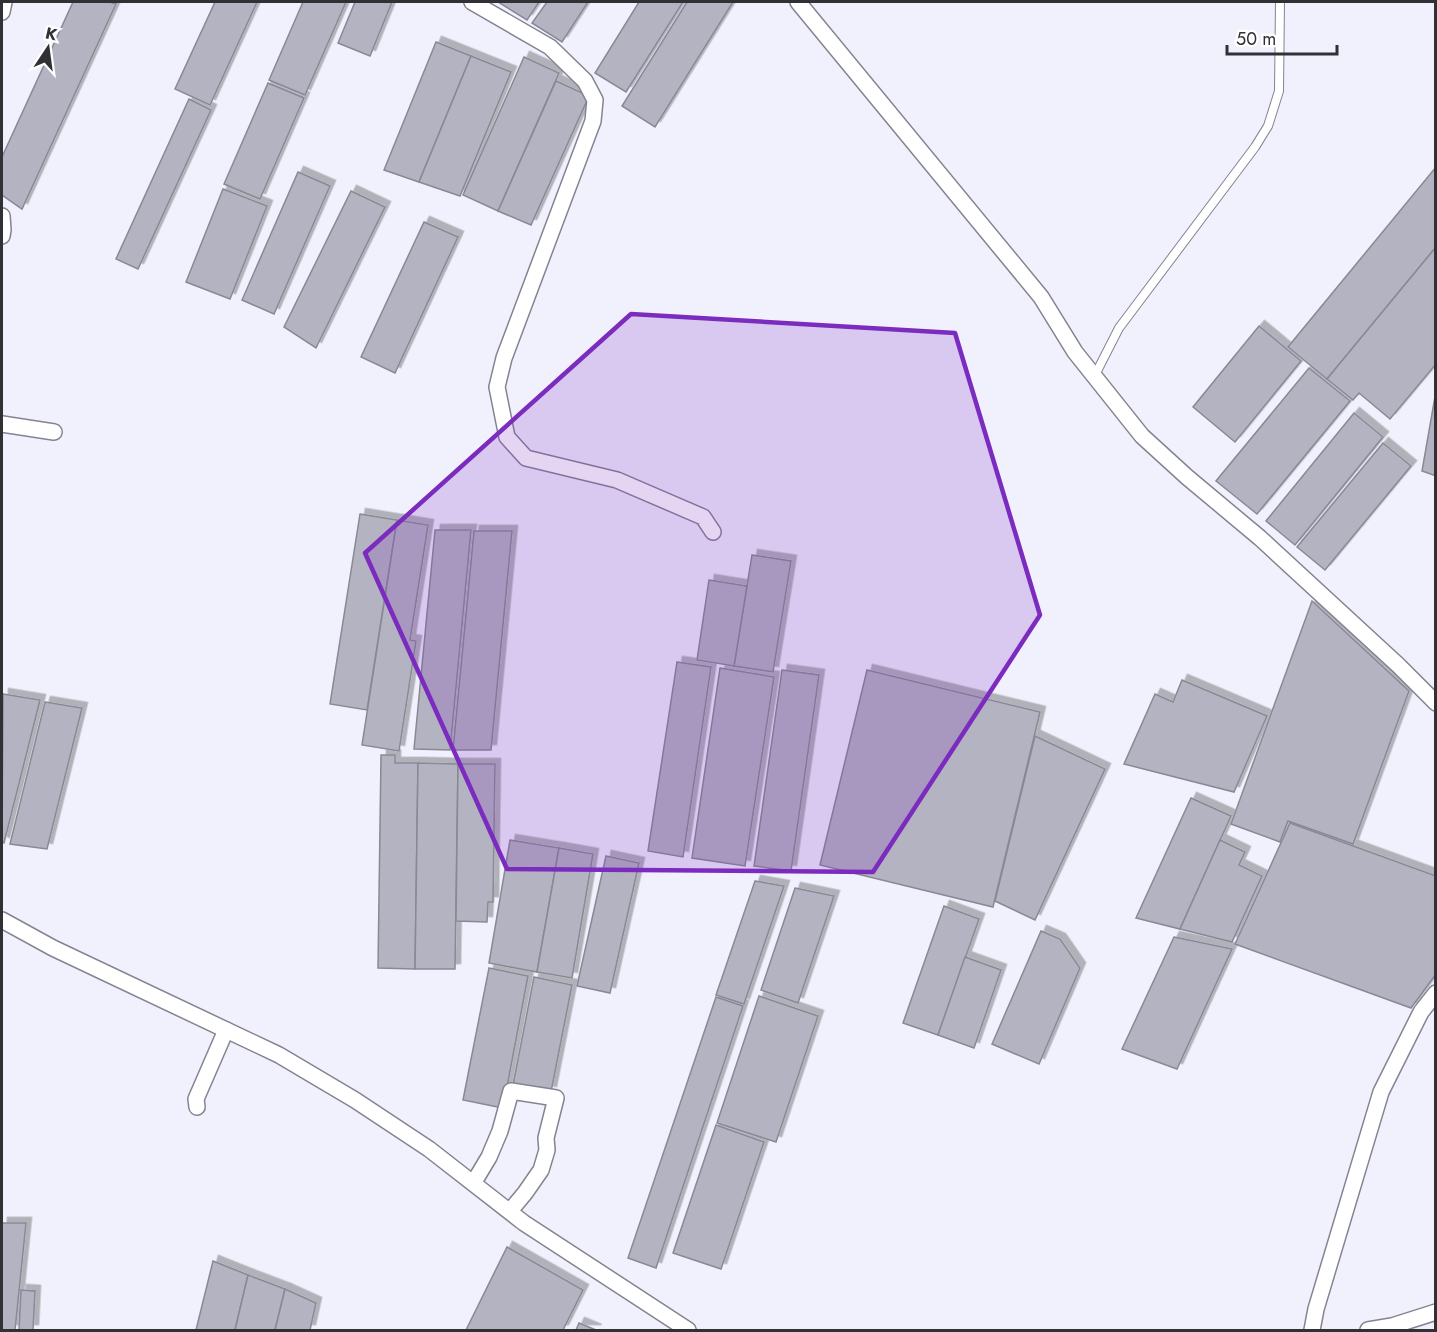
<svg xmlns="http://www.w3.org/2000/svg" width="1437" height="1332" font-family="Jost,sans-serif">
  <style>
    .building { fill: #b3b3c1; stroke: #898996; stroke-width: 1.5; filter: url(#shadow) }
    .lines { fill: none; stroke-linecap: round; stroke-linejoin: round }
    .service-casing { stroke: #848491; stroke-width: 10 }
    .minor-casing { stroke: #848491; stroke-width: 18 }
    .service { stroke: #fff; stroke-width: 8 }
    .minor { stroke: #fff; stroke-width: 15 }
    .marked { fill: #7b2cbf; fill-opacity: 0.2; stroke: #7b2cbf; stroke-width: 4.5; stroke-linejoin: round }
  </style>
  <defs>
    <filter id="shadow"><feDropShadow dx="5.5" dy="-5.5" stdDeviation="0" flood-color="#0004"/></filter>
  </defs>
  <rect width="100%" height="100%" fill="#f1f1fd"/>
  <g class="building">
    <path d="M 73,2 L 110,2 L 116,4 L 22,209 L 2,195 L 2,157 Z"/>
    <path d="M 215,2 L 257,2 L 210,105 L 175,89 Z"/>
    <path d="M 303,2 L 346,2 L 305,95 L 269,80 Z"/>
    <path d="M 355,2 L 392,2 L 370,56 L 338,43 Z"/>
    <path d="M 498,2 L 539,2 L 527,20 Z"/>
    <path d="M 547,2 L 588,2 L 562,42 L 532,23 Z"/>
    <path d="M 639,2 L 683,2 L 626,92 L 595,73 Z"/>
    <path d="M 687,2 L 733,2 L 655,127 L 622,106 Z"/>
    <path d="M 436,42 L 471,56 L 419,182 L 384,170 Z"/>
    <path d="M 471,56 L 511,72 L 460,196 L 419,182 Z"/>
    <path d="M 524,57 L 559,73 L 498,211 L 463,195 Z"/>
    <path d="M 556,81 L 589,96 L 531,225 L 498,211 Z"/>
    <path d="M 268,83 L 304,98 L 260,199 L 224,184 Z"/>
    <path d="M 189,99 L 211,110 L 138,269 L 116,259 Z"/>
    <path d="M 1436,167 L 1436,247 L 1327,379 L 1288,347 Z"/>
    <path d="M 298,172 L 330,186 L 274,314 L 242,300 Z"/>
    <path d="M 223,189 L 267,206 L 230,299 L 186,282 Z"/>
    <path d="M 351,191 L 385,207 L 316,348 L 284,327 Z"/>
    <path d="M 424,222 L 458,237 L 395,373 L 361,357 Z"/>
    <path d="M 1436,247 L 1436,364 L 1390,419 L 1359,393 L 1353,400 L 1327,379 Z"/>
    <path d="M 1259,326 L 1301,361 L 1235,442 L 1193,407 Z"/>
    <path d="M 1309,368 L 1350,401 L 1257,514 L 1216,481 Z"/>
    <path d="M 1436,391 L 1436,476 L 1422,471 Z"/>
    <path d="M 1354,413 L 1383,437 L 1295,545 L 1266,521 Z"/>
    <path d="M 1383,443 L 1411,466 L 1325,570 L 1297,547 Z"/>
    <path d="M 360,514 L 397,520 L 367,710 L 330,704 Z"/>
    <path d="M 397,520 L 428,525 L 410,640 L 416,641 L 399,751 L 362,745 Z"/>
    <path d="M 435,530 L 471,530 L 450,750 L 414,749 Z"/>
    <path d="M 474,531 L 512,531 L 491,750 L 453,750 Z"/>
    <path d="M 752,555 L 791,561 L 773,672 L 734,666 Z"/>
    <path d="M 709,580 L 747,586 L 734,666 L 697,660 Z"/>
    <path d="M 1312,601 L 1409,691 L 1353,844 L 1288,821 L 1280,842 L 1231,824 Z"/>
    <path d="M 677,662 L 711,667 L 683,857 L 648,851 Z"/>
    <path d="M 720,668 L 774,677 L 745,866 L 692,858 Z"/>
    <path d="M 782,670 L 819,675 L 791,871 L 754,866 Z"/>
    <path d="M 867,670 L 1040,712 L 993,907 L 820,865 Z"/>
    <path d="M 1182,680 L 1267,716 L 1234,792 L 1124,764 L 1155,694 L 1173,702 Z"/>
    <path d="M 3,694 L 40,700 L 4,843 L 2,842 Z"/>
    <path d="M 45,702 L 82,708 L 47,849 L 10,844 Z"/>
    <path d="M 1035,736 L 1105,769 L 1035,920 L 995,901 Z"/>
    <path d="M 381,755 L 395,755 L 395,763 L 418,763 L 415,969 L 378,968 Z"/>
    <path d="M 418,763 L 458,764 L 455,969 L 415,969 Z"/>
    <path d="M 458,764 L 495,764 L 493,902 L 488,902 L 487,922 L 456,921 Z"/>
    <path d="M 1191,798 L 1231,816 L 1180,929 L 1136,918 Z"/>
    <path d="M 1290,823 L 1436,876 L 1436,974 L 1411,1008 L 1235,944 Z"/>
    <path d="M 510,840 L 559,848 L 537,972 L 489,963 Z"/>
    <path d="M 1220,840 L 1245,852 L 1239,865 L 1262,876 L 1232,942 L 1180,929 Z"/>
    <path d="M 559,848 L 593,854 L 572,978 L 537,972 Z"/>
    <path d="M 606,856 L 639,863 L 610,993 L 577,986 Z"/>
    <path d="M 755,881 L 784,886 L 744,1004 L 716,995 Z"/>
    <path d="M 795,888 L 834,896 L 798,1003 L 761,990 Z"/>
    <path d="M 944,906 L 979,919 L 938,1035 L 903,1023 Z"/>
    <path d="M 1041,931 L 1060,939 L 1080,968 L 1039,1064 L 992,1044 Z"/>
    <path d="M 1174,937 L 1232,949 L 1177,1069 L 1122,1049 Z"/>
    <path d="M 965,957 L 1001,970 L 974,1048 L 938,1035 Z"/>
    <path d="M 489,968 L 528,976 L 503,1108 L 463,1100 Z"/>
    <path d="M 534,977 L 572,985 L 551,1092 L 513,1085 Z"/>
    <path d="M 759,996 L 818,1016 L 776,1142 L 717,1123 Z"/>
    <path d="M 716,997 L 743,1006 L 656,1268 L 628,1258 Z"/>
    <path d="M 716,1125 L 764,1142 L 721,1269 L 673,1253 Z"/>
    <path d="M 2,1223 L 26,1223 L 15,1330 L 2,1330 Z"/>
    <path d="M 507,1247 L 583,1290 L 563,1330 L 466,1330 Z"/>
    <path d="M 213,1261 L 248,1275 L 235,1330 L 196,1330 Z"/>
    <path d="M 248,1275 L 285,1289 L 275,1330 L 235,1330 Z"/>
    <path d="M 285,1289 L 316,1303 L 310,1330 L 275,1330 Z"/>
    <path d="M 21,1290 L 35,1291 L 33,1330 L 19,1330 Z"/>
    <path d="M 579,1323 L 596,1330 L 576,1330 Z"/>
  </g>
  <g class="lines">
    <defs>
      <path id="service" d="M 1094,377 L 1119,328 L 1255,147 L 1268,126 L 1279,91 L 1280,2"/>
      <g id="minor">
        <path d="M 472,2 L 550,47 L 585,81 L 595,100 L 593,121 L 504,358 L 497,387 L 507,437 L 526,458 L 617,480 L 703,517 L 713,532"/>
        <path d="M 798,2 L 1041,297 L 1075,352 L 1142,436 L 1187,477 L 1260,538 L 1398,665 L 1436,703"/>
        <path d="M 2,12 L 4,2"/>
        <path d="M 2,216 L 3,230 L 2,236"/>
        <path d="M 2,424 L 54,432"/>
        <path d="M 2,920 L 53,948 L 279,1055 L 355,1100 L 429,1149 L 524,1223 L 688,1330"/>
        <path d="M 197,1107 L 196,1099 L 226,1030"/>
        <path d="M 474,1182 L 489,1157 L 500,1131 L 511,1091 L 556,1098 L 546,1138 L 547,1150 L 541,1170 L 525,1193 L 510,1211"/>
        <path d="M 1312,1330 L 1316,1309 L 1381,1092 L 1421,1012 L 1436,993"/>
        <path d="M 1368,1330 L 1392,1326 L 1436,1312"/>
      </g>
    </defs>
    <use href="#service" class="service-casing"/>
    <use href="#minor" class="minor-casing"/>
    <use href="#service" class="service"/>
    <use href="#minor" class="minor"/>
  </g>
  <path class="marked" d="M 631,314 L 955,333 L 1040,615 L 873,872 L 507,869 L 365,553 Z"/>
  <rect width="1437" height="1332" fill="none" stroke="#303035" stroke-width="6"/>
  <g transform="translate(48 48) rotate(13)" stroke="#ffffff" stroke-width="4.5" paint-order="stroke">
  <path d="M0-4.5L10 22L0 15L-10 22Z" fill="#303035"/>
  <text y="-9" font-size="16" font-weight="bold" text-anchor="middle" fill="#303035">K</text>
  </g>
  <path d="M1227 45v9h110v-9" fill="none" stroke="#303035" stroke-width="3"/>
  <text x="1236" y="45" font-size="18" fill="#303035" stroke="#ffffff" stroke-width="4.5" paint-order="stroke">50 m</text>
</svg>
